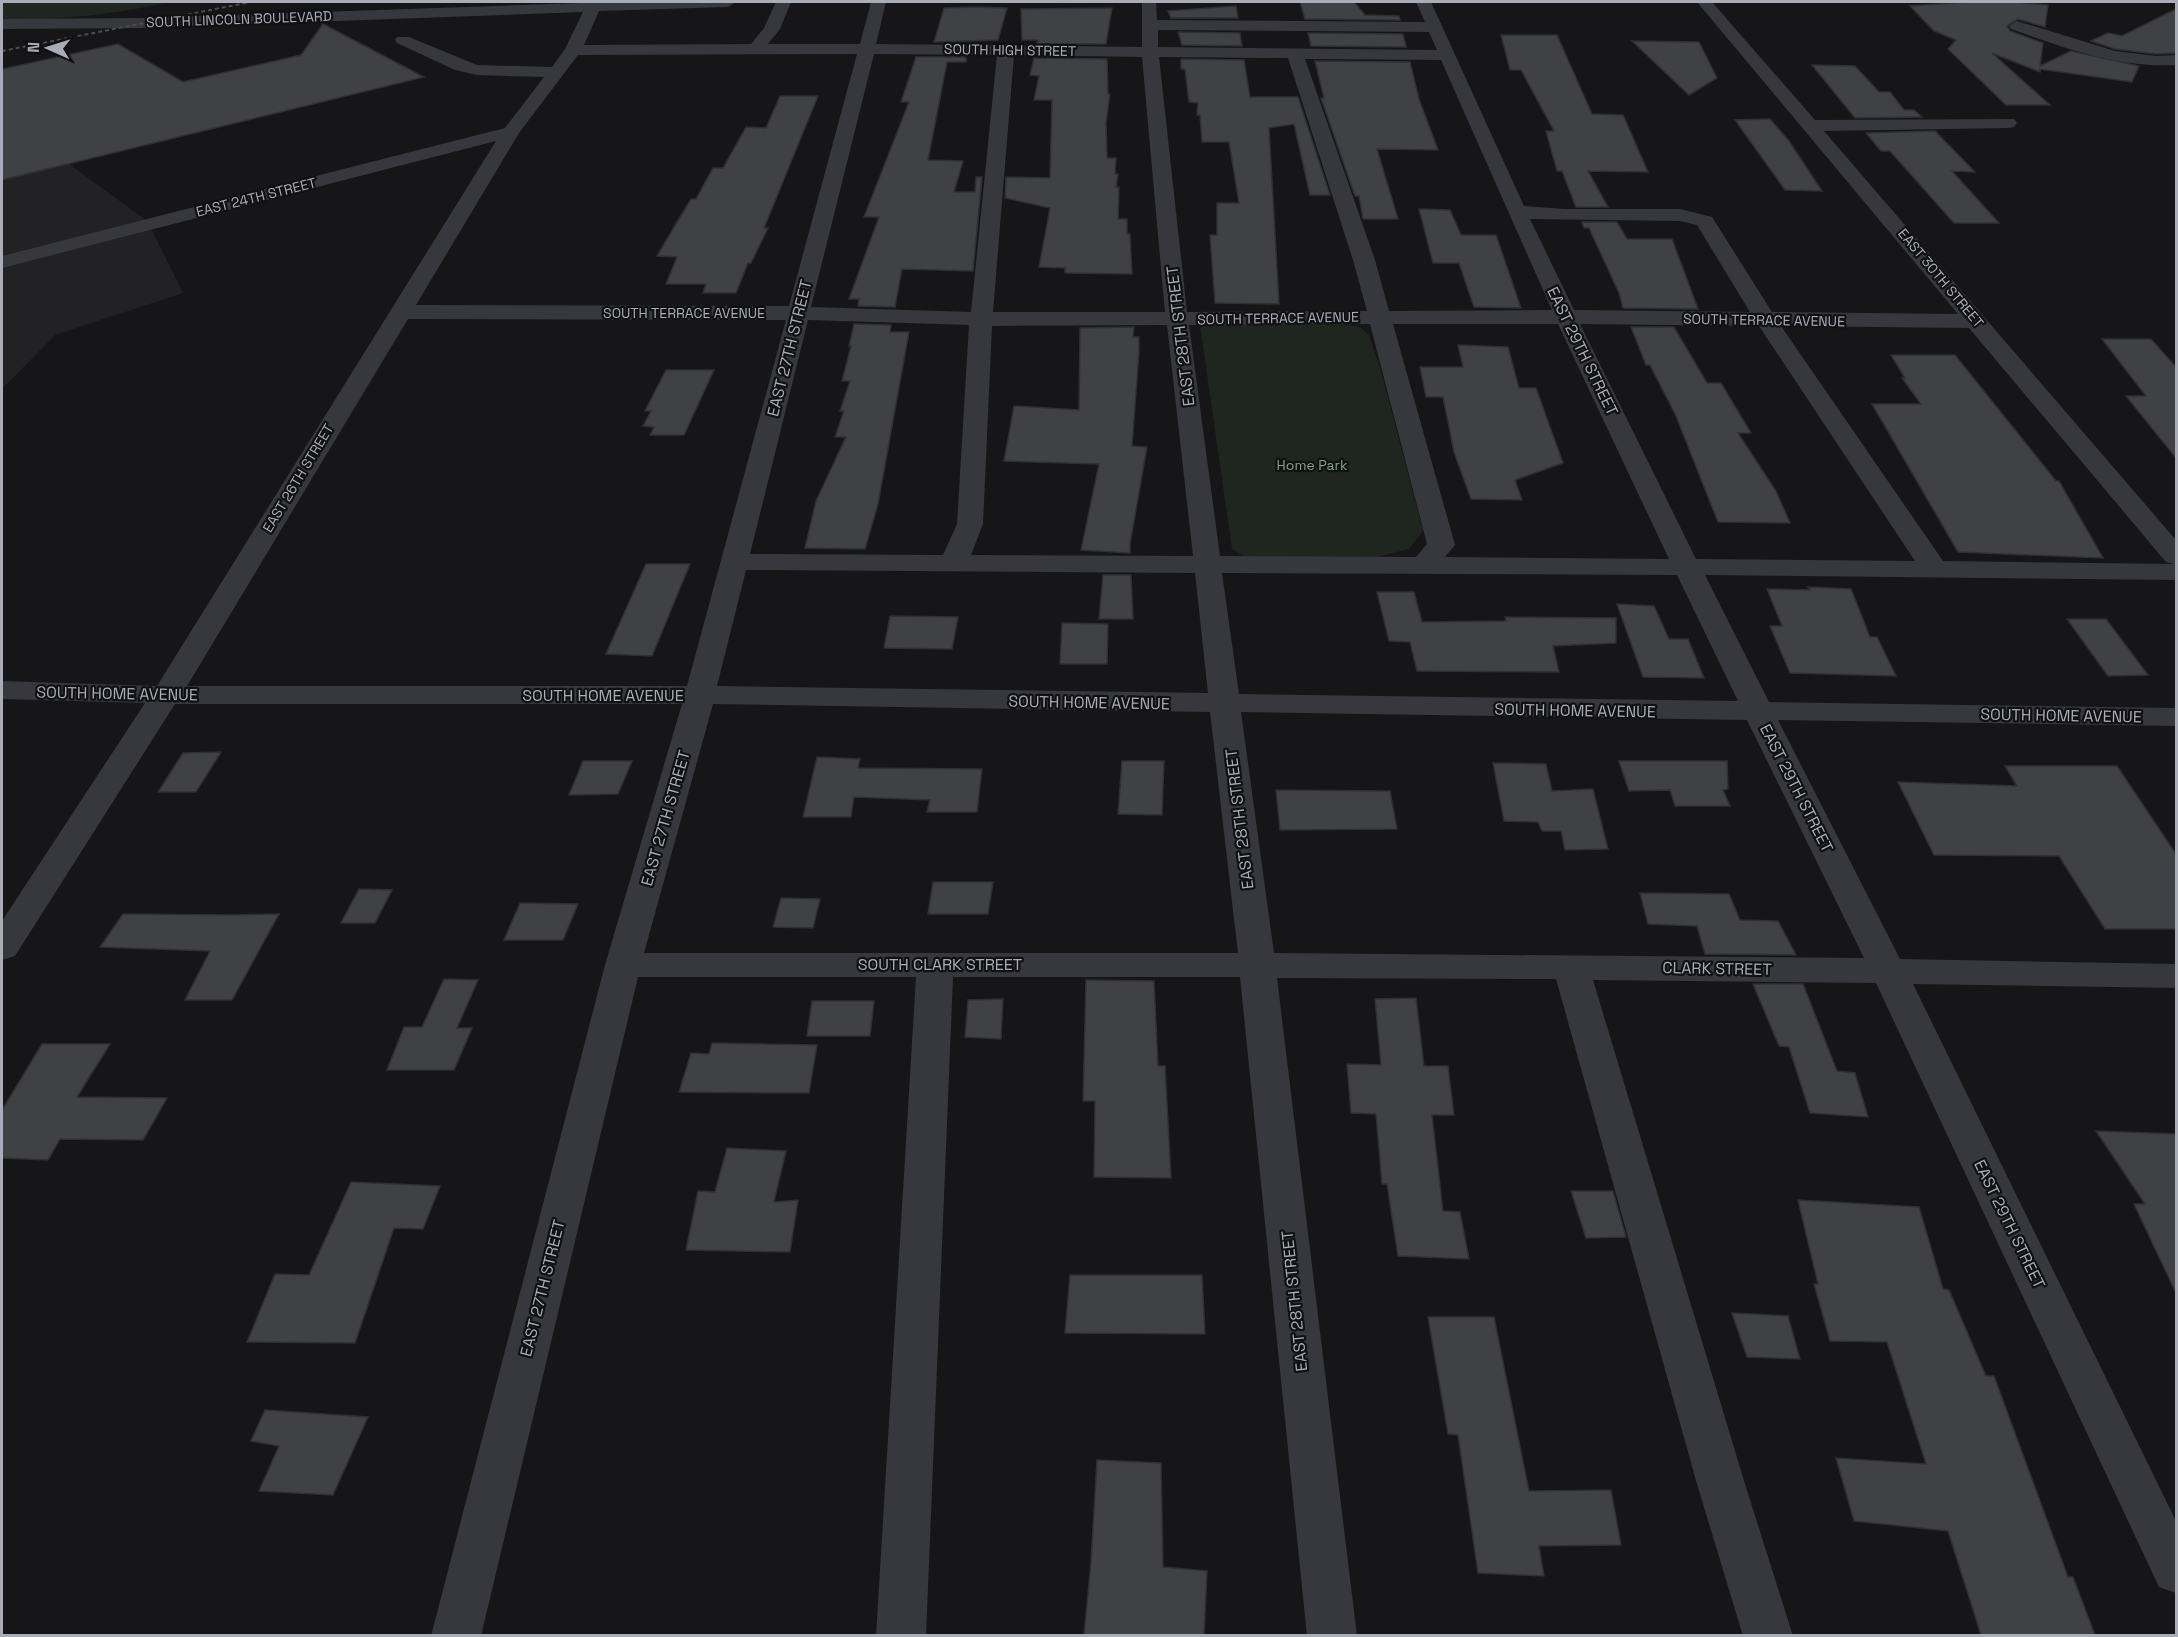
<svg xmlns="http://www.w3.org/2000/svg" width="2178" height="1637" font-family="'Space Grotesk',sans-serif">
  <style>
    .built { fill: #222225 }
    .green { fill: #1e261f }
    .building { fill: #404145; stroke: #303034; stroke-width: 1.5 }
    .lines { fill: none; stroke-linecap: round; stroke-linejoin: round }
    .minor { fill: #37383d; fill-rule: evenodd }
    .rail { stroke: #4a4c52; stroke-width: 2; stroke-dasharray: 4 3; stroke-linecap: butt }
    .labels { text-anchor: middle; stroke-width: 4.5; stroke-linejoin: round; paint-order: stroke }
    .far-street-label { font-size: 14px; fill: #a8adb8; stroke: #111113 }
    .far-park-label { font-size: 14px; fill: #7fa382; stroke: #111113 }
    .street-label { font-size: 16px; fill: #a8adb8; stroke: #111113 }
  </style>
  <rect width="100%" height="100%" fill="#161618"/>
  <path class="built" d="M 2,115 L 147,221 L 183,293 L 55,335 L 2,389 Z"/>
  <g class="green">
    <path d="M 2,2 L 169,2 C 108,16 63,19 2,20 Z"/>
    <path d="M 1344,324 L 1360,327 L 1369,335 L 1381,371 L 1423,531 L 1409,549 L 1376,557 L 1248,558 L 1232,549 L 1200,325 Z"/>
  </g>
  <g class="building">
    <path d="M 1300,2 L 1354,2 L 1365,15 L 1399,16 L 1400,20 L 1305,19 Z"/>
    <path d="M 1968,2 L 2014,2 L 2048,5 L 2045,27 L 2018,19 L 2007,26 L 2010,31 L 2043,43 L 2040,66 L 2071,51 L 2139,66 L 2132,82 L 2040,69 L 2040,72 L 1992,53 L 2050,105 L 2006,105 L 1948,49 L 1956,40 L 1934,31 L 1910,6 Z"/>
    <path d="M 1236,6 L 1238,18 L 1171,18 L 1168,11 Z"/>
    <path d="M 944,8 L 974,7 L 1007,8 L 998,40 L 934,42 Z"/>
    <path d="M 1112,8 L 1106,44 L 1037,44 L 1038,40 L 1022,40 L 1021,9 Z"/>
    <path d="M 2176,9 L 2176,53 L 2156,54 L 2115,49 L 2091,41 L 2108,33 L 2122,36 Z"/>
    <path d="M 323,24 L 424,77 L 2,180 L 2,69 L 118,44 L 183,82 L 301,55 Z"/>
    <path d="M 1178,32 L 1240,33 L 1242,46 L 1182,45 Z"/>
    <path d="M 1308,33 L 1403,34 L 1406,47 L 1311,46 Z"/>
    <path d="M 1501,35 L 1557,35 L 1592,114 L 1623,115 L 1648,172 L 1588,171 L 1608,207 L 1576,207 L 1562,171 L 1557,171 L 1546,131 L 1554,131 L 1521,70 L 1510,70 Z"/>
    <path d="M 1632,41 L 1699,42 L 1717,78 L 1689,95 Z"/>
    <path d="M 916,57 L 966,57 L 966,62 L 947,62 L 928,160 L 963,161 L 954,192 L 975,192 L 976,177 L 982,177 L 973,271 L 902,269 L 895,307 L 858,306 L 859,299 L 849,299 L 879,217 L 864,217 L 909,102 L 901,102 Z"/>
    <path d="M 1034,58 L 1107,59 L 1108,94 L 1110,94 L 1106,123 L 1107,158 L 1116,158 L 1115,174 L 1118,174 L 1116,187 L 1119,187 L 1118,219 L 1127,219 L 1127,234 L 1130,234 L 1132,274 L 1065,273 L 1065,268 L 1039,267 L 1050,208 L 1005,198 L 1006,177 L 1050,178 L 1052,100 L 1034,100 L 1039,76 L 1030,75 Z"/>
    <path d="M 1181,59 L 1244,60 L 1250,97 L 1298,97 L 1330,195 L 1310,195 L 1294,124 L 1269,128 L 1279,304 L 1215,303 L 1210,235 L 1217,235 L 1217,203 L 1239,203 L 1229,142 L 1202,142 L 1200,115 L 1197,115 L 1198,103 L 1189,102 L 1185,69 L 1181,69 Z"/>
    <path d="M 1315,61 L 1410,62 L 1419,99 L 1438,150 L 1377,149 L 1398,219 L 1363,219 L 1359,196 L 1355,196 L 1321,98 L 1324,98 Z"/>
    <path d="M 1812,65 L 1855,66 L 1879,92 L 1890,92 L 1904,110 L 1914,110 L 1922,117 L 1855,118 Z"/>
    <path d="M 780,96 L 818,96 L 764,228 L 768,228 L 751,263 L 748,263 L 736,293 L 703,293 L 706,284 L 666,284 L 677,257 L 657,256 L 677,222 L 691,199 L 696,199 L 713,168 L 723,168 L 746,127 L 766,128 Z"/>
    <path d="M 1770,119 L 1789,141 L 1822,191 L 1785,190 L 1735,120 Z"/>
    <path d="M 1935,131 L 1975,172 L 1952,171 L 1999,223 L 1954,223 L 1890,151 L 1881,151 L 1866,133 Z"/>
    <path d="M 1419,209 L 1450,210 L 1461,235 L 1496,235 L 1521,308 L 1474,307 L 1459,263 L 1433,263 Z"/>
    <path d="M 1582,222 L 1617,222 L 1627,239 L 1672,239 L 1698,309 L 1623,308 L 1619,293 L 1589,228 L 1584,228 Z"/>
    <path d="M 854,324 L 891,325 L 890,332 L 909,332 L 878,504 L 865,549 L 805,548 L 816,501 L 846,437 L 835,437 L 844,411 L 840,411 L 850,381 L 842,381 L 851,346 L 849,346 Z"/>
    <path d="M 1134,327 L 1133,337 L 1139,337 L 1139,352 L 1132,446 L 1147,447 L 1130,544 L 1130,553 L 1081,550 L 1099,464 L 1004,461 L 1014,406 L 1079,410 L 1080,328 Z"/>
    <path d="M 1631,327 L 1674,327 L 1707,383 L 1721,383 L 1751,433 L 1738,433 L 1776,491 L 1790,523 L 1718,522 L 1676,416 L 1650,365 L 1646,365 Z"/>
    <path d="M 2102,339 L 2151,339 L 2176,367 L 2176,458 L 2126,396 L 2146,396 Z"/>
    <path d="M 1458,345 L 1508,347 L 1519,388 L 1536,388 L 1563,463 L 1515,480 L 1522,500 L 1471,499 L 1454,452 L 1443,397 L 1426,397 L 1420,367 L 1463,367 Z"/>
    <path d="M 1891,355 L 1955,355 L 2056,481 L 2059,481 L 2103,558 L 1958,552 L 1872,404 L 1921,404 L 1902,378 L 1905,378 Z"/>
    <path d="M 666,370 L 714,370 L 684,435 L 650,435 L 654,427 L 643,426 L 651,411 L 645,411 Z"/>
    <path d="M 646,564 L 690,564 L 652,656 L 606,654 Z"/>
    <path d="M 1103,575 L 1131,575 L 1133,619 L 1099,619 Z"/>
    <path d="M 1808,587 L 1851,589 L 1870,637 L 1877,637 L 1896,676 L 1790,673 L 1770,626 L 1782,626 L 1767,589 L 1810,590 Z"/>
    <path d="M 1377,592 L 1414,592 L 1422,622 L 1506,621 L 1505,617 L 1616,618 L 1616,643 L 1553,646 L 1559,672 L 1417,671 L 1410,642 L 1389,641 Z"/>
    <path d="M 1617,604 L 1654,606 L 1669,639 L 1688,639 L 1704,678 L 1643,677 Z"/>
    <path d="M 890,616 L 958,617 L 952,649 L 884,648 Z"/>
    <path d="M 2067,619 L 2106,619 L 2148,675 L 2108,676 Z"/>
    <path d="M 1062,623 L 1108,624 L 1107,664 L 1060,664 Z"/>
    <path d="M 221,752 L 196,792 L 158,792 L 183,753 Z"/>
    <path d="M 817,757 L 860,759 L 858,768 L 982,769 L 977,812 L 927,812 L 930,800 L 854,797 L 851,817 L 803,817 Z"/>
    <path d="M 583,761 L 632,761 L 618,794 L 569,795 Z"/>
    <path d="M 1122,761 L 1164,761 L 1162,815 L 1118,814 Z"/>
    <path d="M 1619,761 L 1727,761 L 1728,789 L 1723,790 L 1730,806 L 1675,806 L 1670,790 L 1629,791 Z"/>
    <path d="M 1493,763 L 1546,764 L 1552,791 L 1593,789 L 1608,849 L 1565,850 L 1561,831 L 1542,831 L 1538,822 L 1504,821 Z"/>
    <path d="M 2005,766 L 2117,766 L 2176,854 L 2176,929 L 2105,929 L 2059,856 L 1934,855 L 1898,782 L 2017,786 Z"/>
    <path d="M 1276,790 L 1390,791 L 1397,829 L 1280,830 Z"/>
    <path d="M 933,882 L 993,882 L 988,914 L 928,914 Z"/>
    <path d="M 359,889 L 392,890 L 375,923 L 341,923 Z"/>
    <path d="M 1640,893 L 1729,894 L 1740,920 L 1778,921 L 1796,955 L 1705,954 L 1697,926 L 1648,924 Z"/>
    <path d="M 781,898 L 820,899 L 813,928 L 773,927 Z"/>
    <path d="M 520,903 L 578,904 L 563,940 L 504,940 Z"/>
    <path d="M 123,914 L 234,915 L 279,914 L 232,1000 L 185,1000 L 210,951 L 100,947 Z"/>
    <path d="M 444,979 L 478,980 L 457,1028 L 472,1028 L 454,1070 L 387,1070 L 404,1027 L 422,1027 Z"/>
    <path d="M 1086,980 L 1154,981 L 1158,1066 L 1165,1066 L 1171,1178 L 1094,1177 L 1095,1101 L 1083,1101 Z"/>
    <path d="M 1753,984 L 1803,984 L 1837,1071 L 1855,1073 L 1868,1117 L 1810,1113 L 1789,1047 L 1779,1046 Z"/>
    <path d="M 1416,998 L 1424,1066 L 1448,1066 L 1454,1115 L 1432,1115 L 1443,1211 L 1460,1212 L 1469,1259 L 1398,1256 L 1387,1184 L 1382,1184 L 1376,1114 L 1351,1113 L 1347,1064 L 1381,1065 L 1375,999 Z"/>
    <path d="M 1003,999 L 1001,1039 L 965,1037 L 968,1000 Z"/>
    <path d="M 812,1001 L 874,1001 L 870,1036 L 807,1036 Z"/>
    <path d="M 712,1043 L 817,1045 L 809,1093 L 679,1092 L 691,1053 L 709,1054 Z"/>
    <path d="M 42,1044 L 110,1044 L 77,1097 L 167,1098 L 143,1140 L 60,1139 L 48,1160 L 2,1158 L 2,1110 Z"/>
    <path d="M 2096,1131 L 2176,1134 L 2176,1293 L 2134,1204 L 2145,1204 Z"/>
    <path d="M 727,1148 L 786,1151 L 774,1202 L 798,1200 L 790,1252 L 686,1250 L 698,1191 L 715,1192 Z"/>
    <path d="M 351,1182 L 440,1186 L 423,1229 L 394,1228 L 355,1343 L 247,1342 L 275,1274 L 309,1275 Z"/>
    <path d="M 1571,1191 L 1613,1191 L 1626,1237 L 1586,1238 Z"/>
    <path d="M 1798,1200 L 1919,1207 L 1943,1289 L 1949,1290 L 1986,1376 L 1994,1376 L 2068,1577 L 2073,1577 L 2095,1635 L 1981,1635 L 1948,1531 L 1854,1521 L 1836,1458 L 1926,1464 L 1887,1342 L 1830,1341 L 1814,1284 L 1818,1284 Z"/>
    <path d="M 1070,1275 L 1202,1275 L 1205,1334 L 1065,1333 Z"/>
    <path d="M 1732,1313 L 1788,1316 L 1800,1359 L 1747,1357 Z"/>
    <path d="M 1428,1317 L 1494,1317 L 1529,1491 L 1611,1490 L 1621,1545 L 1539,1546 L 1544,1576 L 1478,1573 L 1458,1435 L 1448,1434 Z"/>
    <path d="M 265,1410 L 368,1417 L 333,1495 L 259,1491 L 279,1446 L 251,1441 Z"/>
    <path d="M 1097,1460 L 1161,1463 L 1163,1567 L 1207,1571 L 1204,1635 L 1084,1635 L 1091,1562 Z"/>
  </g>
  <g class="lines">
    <g class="minor">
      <path d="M 611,2 L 736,2 L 728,7 L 599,11 L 584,45 L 751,44 L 764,28 L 776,2 L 791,2 L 780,29 L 768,44 L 860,44 L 871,2 L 886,2 L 876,44 L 1142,47 L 1142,2 L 1156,2 L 1157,20 L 1425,22 L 1416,2 L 1431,2 L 1524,206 L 1564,209 L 1680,209 L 1712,217 L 1772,312 L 1958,314 L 1697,2 L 1712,2 L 1815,120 L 2014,119 L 2017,123 L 2014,127 L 2008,128 L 1824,131 L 2176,540 L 2176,580 L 1705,575 L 1769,702 L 2176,708 L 2176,726 L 1778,720 L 1900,959 L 2176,964 L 2176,988 L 1913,984 L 2176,1521 L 2176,1593 L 2159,1587 L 1876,983 L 1593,980 L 1745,1484 L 1793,1636 L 1743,1636 L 1697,1484 L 1556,979 L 1277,978 L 1357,1636 L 1307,1636 L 1240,977 L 953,977 L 926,1636 L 876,1636 L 916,977 L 638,977 L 481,1636 L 431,1636 L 605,965 L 682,704 L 175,704 L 15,956 L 2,960 L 2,921 L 145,703 L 2,699 L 2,681 L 157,686 L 496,141 L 2,268 L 2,256 L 505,128 L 544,77 L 477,75 L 455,70 L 397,43 L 395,40 L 397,37 L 409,37 L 477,65 L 552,67 L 565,49 L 583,12 L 141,28 L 2,29 L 2,19 L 141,18 ZM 1158,30 L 1429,32 L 1437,50 L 1158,47 ZM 857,54 L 789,306 L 416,305 L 519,133 L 578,55 ZM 874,54 L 997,55 L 971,312 L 811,307 ZM 1014,55 L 1142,57 L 1165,312 L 993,312 ZM 1159,57 L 1288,58 L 1353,260 L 1367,311 L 1187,312 ZM 1305,59 L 1441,60 L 1552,310 L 1389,311 L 1375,260 ZM 1530,219 L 1680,221 L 1697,225 L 1750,312 L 1574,310 ZM 408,319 L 786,320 L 687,686 L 187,686 ZM 808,320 L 969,325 L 957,524 L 943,555 L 750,554 ZM 1370,324 L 1427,544 L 1416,557 L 1220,556 L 1189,325 ZM 1393,324 L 1558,324 L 1669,559 L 1445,557 L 1455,545 ZM 1580,324 L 1759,326 L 1915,561 L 1696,559 ZM 1167,325 L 1193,556 L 971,555 L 983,524 L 992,326 ZM 1781,326 L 1969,328 L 2166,562 L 2174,564 L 1943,561 ZM 746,570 L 1195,573 L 1208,693 L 717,686 ZM 1222,573 L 1677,575 L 1738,701 L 1239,694 ZM 713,704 L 1210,712 L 1238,953 L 644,953 ZM 1241,712 L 1747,720 L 1864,958 L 1274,953 Z"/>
      <path d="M 2017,21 L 2115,51 L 2156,56 L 2176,55 L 2176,65 C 2119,68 2065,48 2011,29 L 2009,26 Z"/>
    </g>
    <path class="rail" d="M 2,51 L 251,2"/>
  </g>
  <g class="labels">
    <g class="far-street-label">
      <text transform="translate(239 19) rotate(-2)" y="5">SOUTH LINCOLN BOULEVARD</text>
      <text transform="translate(1010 50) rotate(1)" y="5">SOUTH HIGH STREET</text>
      <text transform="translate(256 197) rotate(-14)" y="5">EAST 24TH STREET</text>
      <text transform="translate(1941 278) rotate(50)" y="5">EAST 30TH STREET</text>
      <text x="684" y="318">SOUTH TERRACE AVENUE</text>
      <text transform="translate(1278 318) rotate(-1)" y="5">SOUTH TERRACE AVENUE</text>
      <text transform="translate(1764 320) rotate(1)" y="5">SOUTH TERRACE AVENUE</text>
      <text transform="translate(298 478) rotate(-59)" y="5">EAST 26TH STREET</text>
    </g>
    <g class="far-park-label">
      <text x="1312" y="470">Home Park</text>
    </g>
    <g class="street-label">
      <text transform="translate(1180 336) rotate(-97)" y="6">EAST 28TH STREET</text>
      <text transform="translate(789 348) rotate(-76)" y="6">EAST 27TH STREET</text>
      <text transform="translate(1583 351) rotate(64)" y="6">EAST 29TH STREET</text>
      <text transform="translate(117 693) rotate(1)" y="6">SOUTH HOME AVENUE</text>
      <text x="603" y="701">SOUTH HOME AVENUE</text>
      <text transform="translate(1089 702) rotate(1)" y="6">SOUTH HOME AVENUE</text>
      <text transform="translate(1575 710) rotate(1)" y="6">SOUTH HOME AVENUE</text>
      <text transform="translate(2061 715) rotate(1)" y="6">SOUTH HOME AVENUE</text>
      <text transform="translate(1797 788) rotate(63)" y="6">EAST 29TH STREET</text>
      <text transform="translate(665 818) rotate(-74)" y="6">EAST 27TH STREET</text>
      <text transform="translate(1239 819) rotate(-97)" y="6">EAST 28TH STREET</text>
      <text x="940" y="970">SOUTH CLARK STREET</text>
      <text transform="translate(1717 968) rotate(1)" y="6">CLARK STREET</text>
      <text transform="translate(2010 1224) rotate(64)" y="6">EAST 29TH STREET</text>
      <text transform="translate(542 1288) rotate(-76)" y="6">EAST 27TH STREET</text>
      <text transform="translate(1294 1301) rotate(-96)" y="6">EAST 28TH STREET</text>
    </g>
  </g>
  <rect width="2178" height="1637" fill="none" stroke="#a8adb8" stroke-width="6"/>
  <g transform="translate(48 48) rotate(273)" stroke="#111113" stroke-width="4.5" paint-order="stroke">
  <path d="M0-4.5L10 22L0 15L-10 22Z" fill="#a8adb8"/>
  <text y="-9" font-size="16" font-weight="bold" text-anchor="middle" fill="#a8adb8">N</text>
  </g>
</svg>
